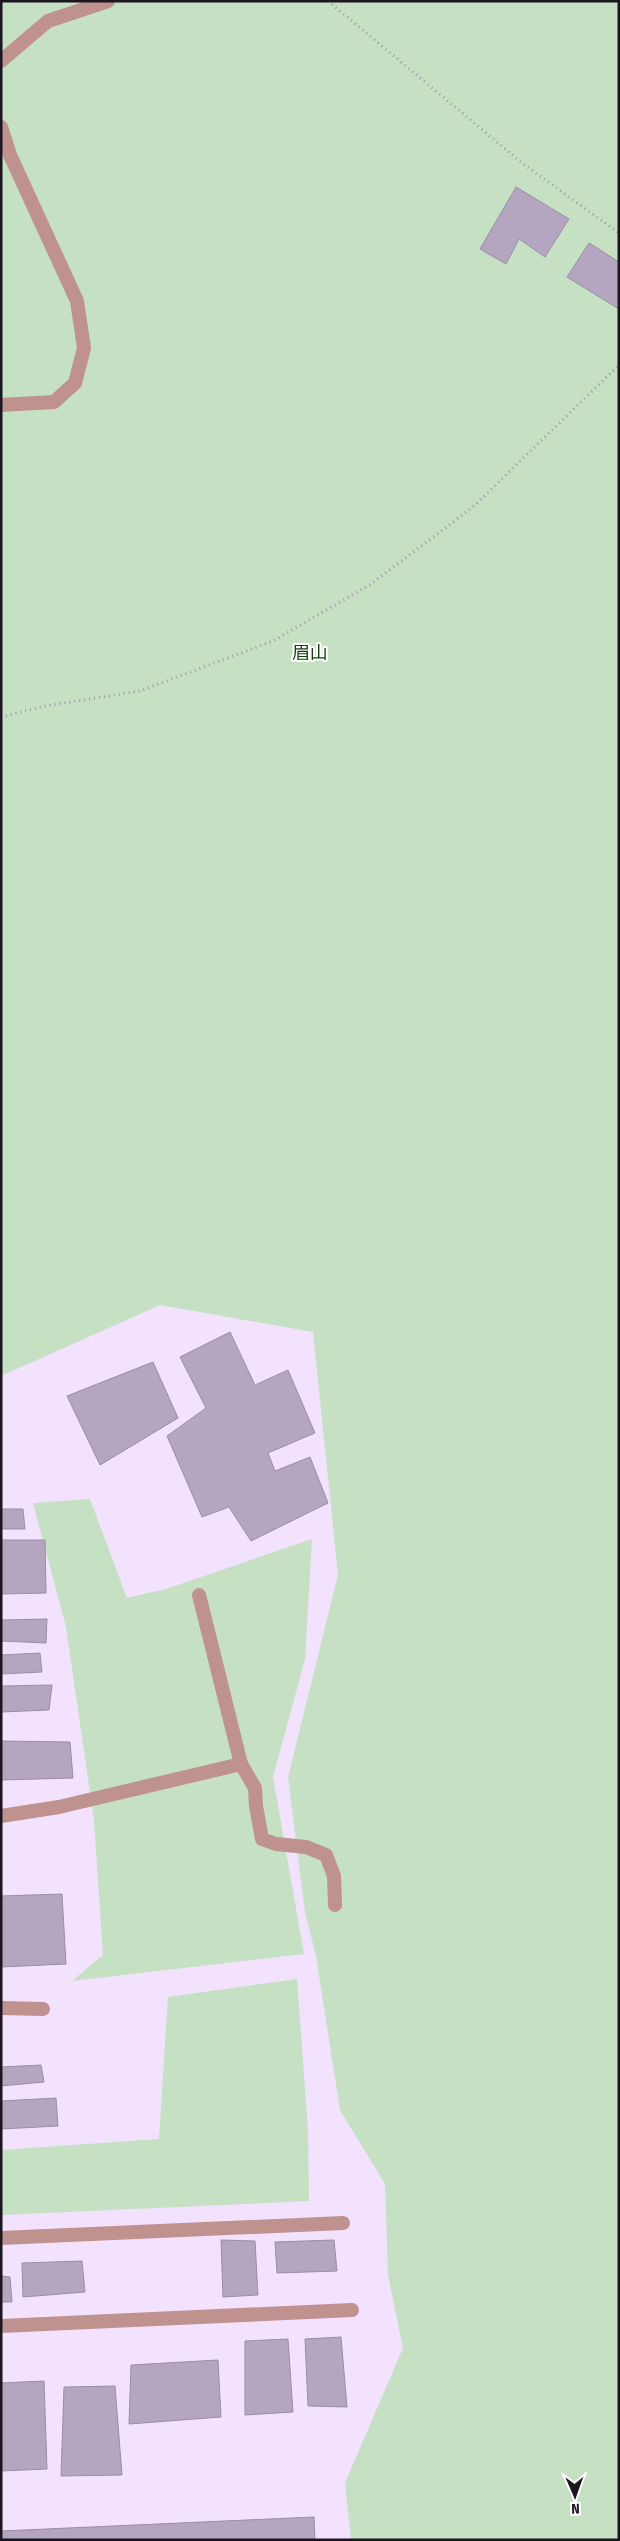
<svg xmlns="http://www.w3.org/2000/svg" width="620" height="2541" font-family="'Fira Sans Condensed','Noto Sans JP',sans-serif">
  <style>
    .green { fill: #c5e0c2 }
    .building { fill: #b4a5c0; stroke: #9c8da7 }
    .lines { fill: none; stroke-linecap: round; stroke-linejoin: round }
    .path { stroke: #a397ac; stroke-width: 3; stroke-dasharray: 1 4; stroke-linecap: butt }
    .service { stroke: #bf918f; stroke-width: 14 }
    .minor { stroke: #bf918f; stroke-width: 14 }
    .labels { text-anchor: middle; stroke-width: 4; stroke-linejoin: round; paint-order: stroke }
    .park-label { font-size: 18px; fill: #12410e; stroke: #fff }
  </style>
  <rect width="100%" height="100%" fill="#f2e2fe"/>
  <g class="green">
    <path d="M 1,1 L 619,1 L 619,2540 L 351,2540 L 345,2483 L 403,2348 L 388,2275 L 385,2184 L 340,2110 L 316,1956 L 305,1912 L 288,1777 L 338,1575 L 313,1332 L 160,1305 L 1,1376 Z"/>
    <path d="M 90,1499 L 127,1598 L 166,1589 L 312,1539 L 305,1659 L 273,1777 L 304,1954 L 72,1981 L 103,1955 L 94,1820 L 66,1627 L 33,1503 Z"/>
    <path d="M 297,1979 L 308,2130 L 309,2201 L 1,2215 L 1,2150 L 159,2139 L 168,1997 Z"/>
  </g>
  <g class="building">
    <path d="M 516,187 L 569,219 L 545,257 L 519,239 L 506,264 L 480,249 Z"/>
    <path d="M 589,243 L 619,262 L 619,309 L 567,277 Z"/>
    <path d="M 230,1332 L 255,1385 L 288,1370 L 315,1433 L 268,1453 L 275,1471 L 310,1457 L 328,1503 L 251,1541 L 229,1507 L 202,1517 L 167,1436 L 206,1408 L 180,1357 Z"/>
    <path d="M 153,1362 L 178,1418 L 100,1465 L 67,1396 Z"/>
    <path d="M 1,1509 L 23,1509 L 25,1529 L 1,1529 Z"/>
    <path d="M 1,1540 L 45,1540 L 46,1593 L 1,1594 Z"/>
    <path d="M 47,1619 L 46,1643 L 1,1641 L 1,1620 Z"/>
    <path d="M 40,1653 L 42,1672 L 1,1674 L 1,1655 Z"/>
    <path d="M 52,1685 L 49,1710 L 1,1712 L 1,1686 Z"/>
    <path d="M 1,1741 L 70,1742 L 73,1778 L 1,1780 Z"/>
    <path d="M 62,1894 L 66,1964 L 1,1967 L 1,1896 Z"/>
    <path d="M 41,2065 L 44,2082 L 1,2086 L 1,2067 Z"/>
    <path d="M 56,2098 L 58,2126 L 1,2129 L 1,2101 Z"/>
    <path d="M 221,2240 L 255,2241 L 258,2295 L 223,2297 Z"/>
    <path d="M 334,2240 L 337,2271 L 277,2273 L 275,2242 Z"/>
    <path d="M 82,2261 L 85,2292 L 23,2297 L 22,2263 Z"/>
    <path d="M 1,2276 L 10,2277 L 12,2302 L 1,2302 Z"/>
    <path d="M 341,2337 L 347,2407 L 308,2406 L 305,2339 Z"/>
    <path d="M 288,2339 L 293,2412 L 245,2415 L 245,2341 Z"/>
    <path d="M 218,2360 L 221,2417 L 129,2424 L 131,2365 Z"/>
    <path d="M 44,2381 L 47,2469 L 1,2471 L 1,2383 Z"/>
    <path d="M 115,2386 L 122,2475 L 61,2476 L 64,2387 Z"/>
    <path d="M 314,2517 L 315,2540 L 1,2540 L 1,2531 Z"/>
  </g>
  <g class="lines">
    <g class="path">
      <path d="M 328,1 L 522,163 L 619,233"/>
      <path d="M 1,717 L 45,706 L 140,691 L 273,641 L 371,584 L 473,507 L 619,365"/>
    </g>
    <path class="service" d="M 241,1764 L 255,1788 L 256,1806 L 262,1839 L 276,1844 L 306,1847 L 326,1855 L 334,1876 L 335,1905"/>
    <g class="minor">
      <path d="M 1,61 L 48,21 L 108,1"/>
      <path d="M 1,127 L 10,155 L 77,301 L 84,348 L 75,383 L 54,402 L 1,405"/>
      <path d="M 1,1816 L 59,1807 L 241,1764 L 199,1595"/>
      <path d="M 1,2008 L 43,2009"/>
      <path d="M 1,2238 L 343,2223"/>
      <path d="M 1,2326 L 352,2310"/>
    </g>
  </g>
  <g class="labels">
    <g class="park-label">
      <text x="310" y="659">眉山</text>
    </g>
  </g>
  <rect width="620" height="2541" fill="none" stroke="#1b161f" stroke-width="5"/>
  <g transform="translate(575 2496) rotate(178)" stroke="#ffffff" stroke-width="4" paint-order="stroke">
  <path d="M0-4L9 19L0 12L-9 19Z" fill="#1b161f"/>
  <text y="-8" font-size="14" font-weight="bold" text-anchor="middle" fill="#1b161f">N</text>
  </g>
</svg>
